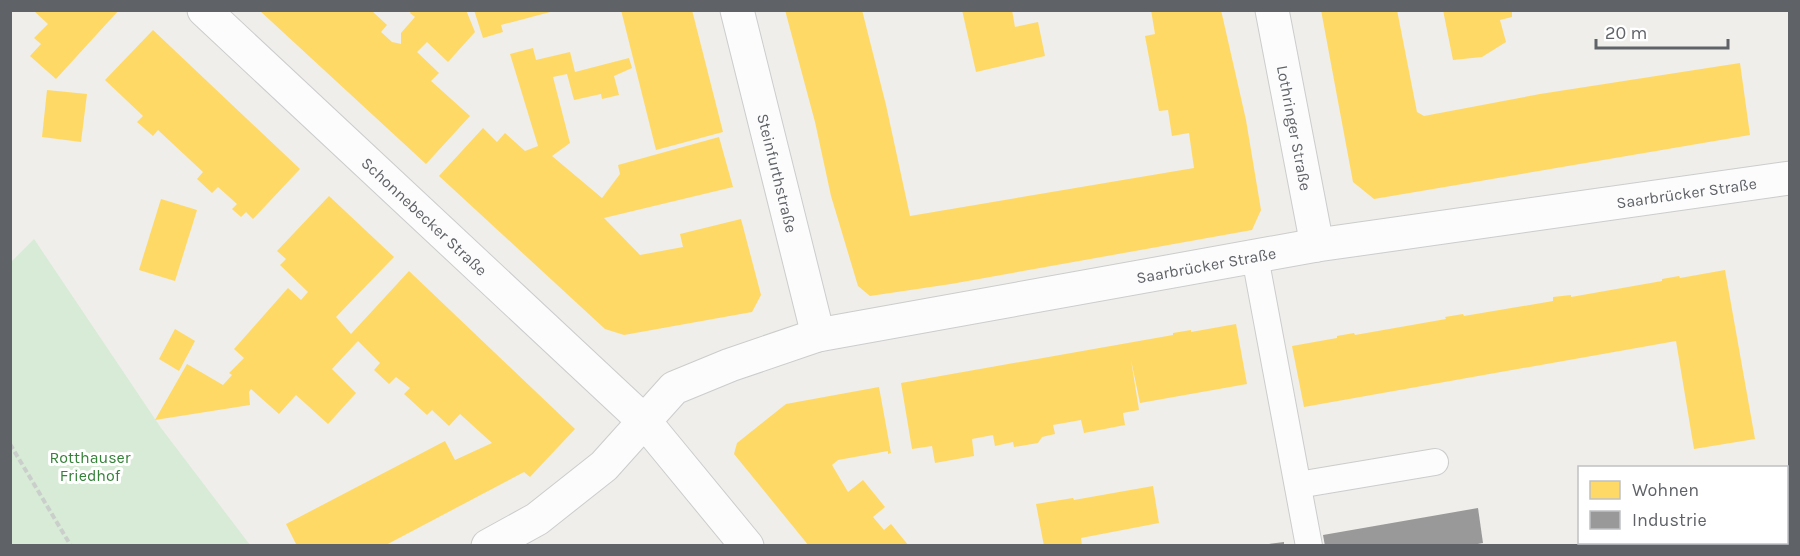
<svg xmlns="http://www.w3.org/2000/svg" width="1800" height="556" font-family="Karla,sans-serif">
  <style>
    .green { fill: #d8ebd6 }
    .homes { fill: #ffd966 }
    .industry { fill: #999 }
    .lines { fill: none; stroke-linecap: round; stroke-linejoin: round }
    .lane-casing { stroke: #cbcccc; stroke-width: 28 }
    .street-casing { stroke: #cbcccc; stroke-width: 35 }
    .path { stroke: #cacfcc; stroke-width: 4; stroke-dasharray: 6 3; stroke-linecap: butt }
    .lane { stroke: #fdfcfc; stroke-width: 26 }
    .street { stroke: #fdfcfc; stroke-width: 33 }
    .labels { text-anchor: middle; stroke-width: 6; stroke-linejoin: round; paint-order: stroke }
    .street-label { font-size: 16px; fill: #5f6368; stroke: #fff }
    .park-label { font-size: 16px; fill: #348238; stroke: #fff }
  </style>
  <rect width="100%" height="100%" fill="#efeeea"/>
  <path class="green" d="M 34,239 L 161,428 L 250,545 L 11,546 L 11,262 Z"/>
  <g class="homes">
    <path d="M 33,10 L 119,10 L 56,79 L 30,56 L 41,44 L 34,38 L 48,24 Z"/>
    <path d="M 259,10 L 371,10 L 387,25 L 381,32 L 392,42 L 401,44 L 401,33 L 415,17 L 410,13 L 412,10 L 466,10 L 475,32 L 448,62 L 427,42 L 417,52 L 439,73 L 431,81 L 470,116 L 426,164 Z"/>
    <path d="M 474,10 L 554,10 L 554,11 L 501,25 L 503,32 L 483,38 Z"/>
    <path d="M 621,10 L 692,10 L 723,132 L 656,150 Z"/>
    <path d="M 785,10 L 862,10 L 886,105 L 910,216 L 1194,168 L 1189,133 L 1172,136 L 1168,110 L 1159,111 L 1145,36 L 1155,34 L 1151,10 L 1221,10 L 1246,120 L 1261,210 L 1252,230 L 951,284 L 870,296 L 858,286 L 831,196 L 815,122 Z"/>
    <path d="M 962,10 L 1012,10 L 1015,27 L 1038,22 L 1045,56 L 976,72 Z"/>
    <path d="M 1321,10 L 1397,10 L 1417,112 L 1424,116 L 1540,94 L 1740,63 L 1750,135 L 1374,199 L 1353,182 Z"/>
    <path d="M 1443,10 L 1512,10 L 1512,17 L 1500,20 L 1506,42 L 1482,57 L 1453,60 Z"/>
    <path d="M 153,30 L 300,169 L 253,219 L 246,212 L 241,217 L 232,209 L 237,204 L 218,187 L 212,193 L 197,179 L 203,172 L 158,130 L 153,136 L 137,122 L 143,116 L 105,80 Z"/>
    <path d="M 533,48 L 536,60 L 570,52 L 575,72 L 629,58 L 632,68 L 614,76 L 619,95 L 602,99 L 601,94 L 574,100 L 567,74 L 553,77 L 570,143 L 552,156 L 602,198 L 620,174 L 618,165 L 719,137 L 733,187 L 604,218 L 640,255 L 683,247 L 680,234 L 741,219 L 761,295 L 752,312 L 624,335 L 605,329 L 439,176 L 483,128 L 497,142 L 505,133 L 525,151 L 538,146 L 510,54 Z"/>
    <path d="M 47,90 L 87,94 L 81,142 L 42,137 Z"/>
    <path d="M 329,196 L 394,257 L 336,317 L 351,334 L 409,271 L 575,429 L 530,477 L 524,472 L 384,546 L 297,546 L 286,524 L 445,441 L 455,460 L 492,443 L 460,414 L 449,426 L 432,410 L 427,415 L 404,394 L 410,388 L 396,377 L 389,384 L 374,370 L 380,363 L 358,341 L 332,369 L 356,393 L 328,424 L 296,395 L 279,414 L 251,389 L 249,392 L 250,405 L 155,420 L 187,364 L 223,385 L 232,375 L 229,373 L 244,358 L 234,349 L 288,288 L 301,300 L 308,292 L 280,265 L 286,259 L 277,251 Z"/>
    <path d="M 161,199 L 197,210 L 175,281 L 139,270 Z"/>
    <path d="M 1725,270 L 1755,439 L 1694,449 L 1676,341 L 1304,407 L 1292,346 L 1337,338 L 1337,336 L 1354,333 L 1355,335 L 1446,319 L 1445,317 L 1463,314 L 1464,316 L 1553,301 L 1553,297 L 1571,295 L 1571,297 L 1662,281 L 1662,279 L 1679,276 L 1680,278 Z"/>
    <path d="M 1236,324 L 1247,384 L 1140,403 L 1131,360 L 1139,410 L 1123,413 L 1125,425 L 1084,433 L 1081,420 L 1053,425 L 1055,434 L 1042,437 L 1038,443 L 1014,447 L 1013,442 L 995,446 L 993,435 L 972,439 L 974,456 L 935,463 L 932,446 L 912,449 L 901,383 L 1173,335 L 1173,333 L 1191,330 L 1191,332 Z"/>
    <path d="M 175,329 L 195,341 L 179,371 L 159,359 Z"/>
    <path d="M 879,387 L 891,453 L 888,454 L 888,451 L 838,460 L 832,465 L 848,492 L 863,480 L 885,507 L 873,517 L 884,530 L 891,524 L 909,546 L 809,546 L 734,454 L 737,443 L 786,404 Z"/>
    <path d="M 1153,486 L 1159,523 L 1081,538 L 1082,546 L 1044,546 L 1036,504 L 1073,498 L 1074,500 Z"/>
    <path d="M 1711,542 L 1762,542 L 1763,546 L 1701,546 Z"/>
  </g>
  <g class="industry">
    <path d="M 1478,508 L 1483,543 L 1467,546 L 1325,546 L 1323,535 Z"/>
    <path d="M 1284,542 L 1284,546 L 1269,546 L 1269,544 Z"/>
  </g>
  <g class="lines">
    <defs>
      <g id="lane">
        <path d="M 1255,257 L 1309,546"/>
        <path d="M 1298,485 L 1435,462"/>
      </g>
      <g id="street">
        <path id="s1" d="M 204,10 L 645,422 L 747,546"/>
        <path id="s2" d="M 737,10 L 818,335"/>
        <path id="s3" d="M 1272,10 L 1317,245"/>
        <path id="s4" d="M 488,546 L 537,519 L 604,466 L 674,388 L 730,365 L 818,335 L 1317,245 L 1790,178"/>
      </g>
    </defs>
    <use href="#lane" class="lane-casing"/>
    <use href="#street" class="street-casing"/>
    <path class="path" d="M 10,444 L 71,546"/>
    <use href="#lane" class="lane"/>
    <use href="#street" class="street"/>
  </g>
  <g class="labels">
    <g class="street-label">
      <text dy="6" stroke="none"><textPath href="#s3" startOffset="120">Lothringer Straße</textPath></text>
      <text dy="6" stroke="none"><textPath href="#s2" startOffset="168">Steinfurthstraße</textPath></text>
      <text dy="6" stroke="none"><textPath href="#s4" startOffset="1280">Saarbrücker Straße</textPath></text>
      <text dy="6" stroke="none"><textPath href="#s1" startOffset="302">Schonnebecker Straße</textPath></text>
      <text dy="6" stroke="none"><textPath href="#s4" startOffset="794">Saarbrücker Straße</textPath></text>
    </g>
    <g class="park-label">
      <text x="90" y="463">Rotthauser<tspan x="90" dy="18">Friedhof</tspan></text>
    </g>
  </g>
  <rect width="1800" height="556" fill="none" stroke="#5f6368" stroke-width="24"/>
  <rect x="1578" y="466" width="210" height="78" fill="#ffffff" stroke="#bfc1c3" stroke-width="1.5"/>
  <rect x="1590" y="481" width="30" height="18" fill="#ffd966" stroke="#bfc1c3" stroke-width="1.5"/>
  <text x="1632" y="496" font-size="18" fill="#5f6368">Wohnen</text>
  <rect x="1590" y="511" width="30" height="18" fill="#999999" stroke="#bfc1c3" stroke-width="1.5"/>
  <text x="1632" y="526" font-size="18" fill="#5f6368">Industrie</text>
  <path d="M1596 39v9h132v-9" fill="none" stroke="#5f6368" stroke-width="3"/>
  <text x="1605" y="39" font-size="18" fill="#5f6368" stroke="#ffffff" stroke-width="4.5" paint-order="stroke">20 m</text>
</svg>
